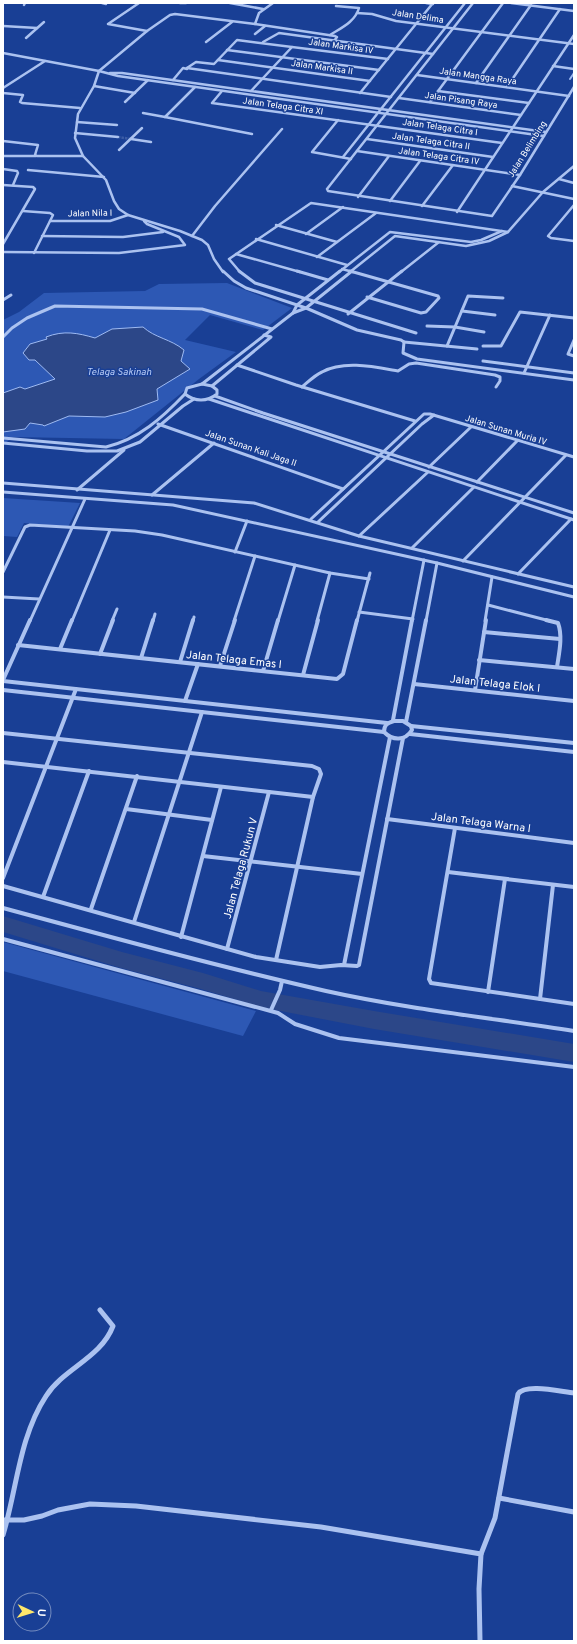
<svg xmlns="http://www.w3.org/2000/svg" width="577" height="1644" font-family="Overpass,sans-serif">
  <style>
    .green { fill: #2d58b4 }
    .water { fill: #2c4788; stroke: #9ebaf2 }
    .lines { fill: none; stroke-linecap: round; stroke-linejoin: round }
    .stream { stroke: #9ebaf2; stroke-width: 2 }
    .river { fill: #2c4788; fill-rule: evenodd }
    .minor-tunnel { stroke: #3c5ca5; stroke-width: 2.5; stroke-dasharray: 2.5 1; stroke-linecap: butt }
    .minor-far3 { stroke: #abc2f0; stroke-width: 2.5 }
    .minor-far2 { stroke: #abc2f0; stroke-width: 3 }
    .minor-far1 { stroke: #abc2f0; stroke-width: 4 }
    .minor { stroke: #abc2f0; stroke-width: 5 }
    .labels { text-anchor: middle; stroke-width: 3; stroke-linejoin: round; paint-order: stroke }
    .far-street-label { font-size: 9px; fill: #fff; stroke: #193f95 }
    .far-water-label { font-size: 10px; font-style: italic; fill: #b8ccf7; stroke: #193f95 }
    .street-label { font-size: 11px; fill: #fff; stroke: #193f95 }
  </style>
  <rect width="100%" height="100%" fill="#193f95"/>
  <g class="green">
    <path d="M 227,283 L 292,308 L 263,330 L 210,315 L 185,340 L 236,352 L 199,379 L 124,439 L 13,437 L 3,445 L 3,320 L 19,312 L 44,293 L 145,291 L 159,284 Z"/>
    <path d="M 3,498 L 80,503 L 68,527 L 24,523 L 17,537 L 3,536 Z"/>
    <path d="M 3,942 L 256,1011 L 243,1036 L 3,971 Z"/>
  </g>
  <path class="water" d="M 143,327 C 155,338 171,339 184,350 L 181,361 L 190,369 L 157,389 L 158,400 L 126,412 L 105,417 L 69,416 L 44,426 L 43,425 L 30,423 L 25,429 L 3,432 L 3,393 L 20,387 L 25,389 L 55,379 L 35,360 L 29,360 L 23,353 L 30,344 L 47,339 L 46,337 C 64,330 78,333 95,338 L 112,329 Z"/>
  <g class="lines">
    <path class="stream" d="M 570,79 L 574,73"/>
    <path class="river" d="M 3,916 L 122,952 L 203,973 L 261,991 L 374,1011 L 574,1044 L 574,1062 L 374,1029 L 260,1007 L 201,989 L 121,968 L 3,932 Z"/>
    <path class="minor-tunnel" d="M 118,137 L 131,139"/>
    <g class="minor-far3">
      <path d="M 102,3 L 106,4"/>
      <path d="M 180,3 L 186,3"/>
      <path d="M 230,3 L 263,9"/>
      <path d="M 273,3 L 259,13 L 255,24 L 335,36 L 337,37 L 334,41"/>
      <path d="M 426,3 L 433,4"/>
      <path d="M 473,3 L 327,189 L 328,191 L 492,216 L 520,175 L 574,87"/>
      <path d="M 511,3 L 574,11"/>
      <path d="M 24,5 L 25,3"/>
      <path d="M 357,13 L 372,14 L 396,21 L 574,44"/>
      <path d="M 3,26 L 37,28"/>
      <path d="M 147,31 L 170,15 L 175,14 L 255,24"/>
      <path d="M 255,34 L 265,26"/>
      <path d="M 330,35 C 341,28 355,22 359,8 L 336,6"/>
      <path d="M 26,38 L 44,22"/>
      <path d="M 206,42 L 232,22"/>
      <path d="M 263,42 L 279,33 L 433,54"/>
      <path d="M 227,50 L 379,70"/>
      <path d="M 3,53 L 99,71 L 94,86 L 78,114 L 75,138 L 83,156 L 106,180 L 114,201 L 119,209 L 128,215 L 180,231 L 202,240 L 208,245 L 214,259 L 223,272"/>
      <path d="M 218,60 L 370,81"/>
      <path d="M 553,66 L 574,69"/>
      <path d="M 187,68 L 196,62 L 214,64 L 237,40 L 388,59"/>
      <path d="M 187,68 L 391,97"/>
      <path d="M 99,71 L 118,76 L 544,136"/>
      <path d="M 99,71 L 147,31 L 108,24 L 139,3"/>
      <path d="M 110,73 L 122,73 L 546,132"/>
      <path d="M 417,75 L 569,96"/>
      <path d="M 173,80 L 183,68 L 187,69"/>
      <path d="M 476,83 L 531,5"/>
      <path d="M 94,86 L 135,93"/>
      <path d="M 195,87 L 165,117 L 252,134"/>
      <path d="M 507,87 L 560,9"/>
      <path d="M 3,88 L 45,61"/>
      <path d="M 222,91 L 212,103 L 502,143"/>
      <path d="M 251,91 L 292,47"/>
      <path d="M 438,91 L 529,103"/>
      <path d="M 3,93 L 23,95 L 20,102 L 22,103 L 80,108"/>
      <path d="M 360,93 L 433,3"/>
      <path d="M 399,98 L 521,115"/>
      <path d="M 125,102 L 148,80"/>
      <path d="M 430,102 L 503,3"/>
      <path d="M 143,113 L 165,117"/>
      <path d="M 338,120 L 312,152 L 351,159"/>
      <path d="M 77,122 L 117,125"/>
      <path d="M 75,133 L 118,137"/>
      <path d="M 131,139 L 151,142"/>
      <path d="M 367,139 L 493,157"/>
      <path d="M 3,141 L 38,145 L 35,155 L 37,156 L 83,156"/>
      <path d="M 119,150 L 142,128"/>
      <path d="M 357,151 L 520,175"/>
      <path d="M 3,156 L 36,156"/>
      <path d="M 343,157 L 465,3"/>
      <path d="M 3,169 L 17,171 L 18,173 L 13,185"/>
      <path d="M 28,170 L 104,177"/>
      <path d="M 559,179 L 574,183"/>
      <path d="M 3,185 L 33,187 L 35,189 L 3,244"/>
      <path d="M 512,186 L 574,199"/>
      <path d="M 358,197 L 389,156"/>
      <path d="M 390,201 L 420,161"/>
      <path d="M 574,205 L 548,236 L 551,238 L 574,241"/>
      <path d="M 422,206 L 453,165"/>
      <path d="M 23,211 L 50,213 L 53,215 L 34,253"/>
      <path d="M 457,212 L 574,35"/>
      <path d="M 50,221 L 110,221 L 128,215"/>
      <path d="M 276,225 L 337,242"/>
      <path d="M 306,234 L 343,207"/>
      <path d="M 42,236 L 123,237 L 163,232"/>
      <path d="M 192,236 L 215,206 L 282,129"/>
      <path d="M 256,239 L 347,265"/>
      <path d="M 3,252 L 119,253 L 185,245 L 179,237 L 147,224 L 144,221"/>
      <path d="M 236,254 L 300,272"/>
      <path d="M 317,257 L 376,213"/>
      <path d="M 342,269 L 353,272"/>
      <path d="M 240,272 L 229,259 L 311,203 L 508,232"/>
      <path d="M 339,272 L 390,232 L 471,242 L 481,240 L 502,231"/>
      <path d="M 350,272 L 395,236 L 466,246 L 489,241 L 508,232 L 543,192 L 574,166"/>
      <path d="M 401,272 L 439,242"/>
    </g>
    <g class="minor-far2">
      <path d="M 223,271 L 234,281 L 246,288 L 306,308 L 357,330 L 401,340 L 404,342 L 403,353 L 417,359 L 574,380"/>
      <path d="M 239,271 L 255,283 L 416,333"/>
      <path d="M 297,271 L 328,280"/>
      <path d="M 350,271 L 438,296 L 439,298 L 426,312 L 421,313 L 367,297"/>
      <path d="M 3,300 L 11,295"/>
      <path d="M 462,311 L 495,315"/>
      <path d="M 293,313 L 297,305 L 340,271"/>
      <path d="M 348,314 L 402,271"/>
      <path d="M 427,326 L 455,327 L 484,332"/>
      <path d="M 3,337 L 12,328 L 27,318 L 55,306 L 202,309 L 272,329"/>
      <path d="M 574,340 L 568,354 L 574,356"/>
      <path d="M 404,342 L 477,349"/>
      <path d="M 447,346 L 468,296 L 503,298"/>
      <path d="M 483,346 L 501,346 L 520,312 L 574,318"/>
      <path d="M 483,361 L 574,373"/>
      <path d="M 237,365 L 296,385 L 415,421"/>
      <path d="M 524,373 L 550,315"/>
      <path d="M 202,384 L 293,313 L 306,308 L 352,271"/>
      <path d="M 202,384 L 212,386 L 217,390 L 217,394 C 207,402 195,402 185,394 L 187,388 Z"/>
      <path d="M 212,386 L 271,337 L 264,335"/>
      <path d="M 302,387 C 308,382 315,375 322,372 C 344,360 375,367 398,371 L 409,364 L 416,363 L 495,375 L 500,377 L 500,381 L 496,387"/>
      <path d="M 215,396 L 263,413 L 574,513"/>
      <path d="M 209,399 L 574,520"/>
      <path d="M 158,424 L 343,489"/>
      <path d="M 3,438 L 106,447 C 139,439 162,418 185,394"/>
      <path d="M 3,443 L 87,451 L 117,451 L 140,442 L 183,406 L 194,399"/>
      <path d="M 429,467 L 471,427"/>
      <path d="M 477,482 L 518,440"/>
      <path d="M 3,483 L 254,503 L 359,536 L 574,587"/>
      <path d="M 77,490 L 124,450"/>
      <path d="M 3,492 L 173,505 L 437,563 L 574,597"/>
      <path d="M 152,495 L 214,443"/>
      <path d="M 311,519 L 424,414 L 430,414 L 574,457"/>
      <path d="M 318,522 L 422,424 L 434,415"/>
      <path d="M 359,536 L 428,472"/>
      <path d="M 412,548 L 474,487"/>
      <path d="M 235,552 L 247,521"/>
      <path d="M 463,561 L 566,455"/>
      <path d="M 3,572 L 25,527 L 30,525 L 135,531 L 162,535 L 330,573 L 369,579"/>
      <path d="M 518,574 L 571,519"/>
      <path d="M 3,597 L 39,599"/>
      <path d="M 488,605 L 550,621"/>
      <path d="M 359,612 L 413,619"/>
      <path d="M 30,621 L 85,499"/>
      <path d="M 72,621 L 110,530"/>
      <path d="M 112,621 L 117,609"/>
      <path d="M 153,621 L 155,614"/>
      <path d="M 193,621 L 194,617"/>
      <path d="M 234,621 L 255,556"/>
      <path d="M 278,621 L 295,565"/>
      <path d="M 317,621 L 330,573"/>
      <path d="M 357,621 L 370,573"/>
      <path d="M 412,621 L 424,560"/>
      <path d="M 426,621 L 437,563"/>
      <path d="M 485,621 L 492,577"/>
    </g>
    <g class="minor-far1">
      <path d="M 546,620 L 558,623 C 563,637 559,653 557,667"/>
      <path d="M 484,632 L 560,639"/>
      <path d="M 18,645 L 337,679 L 343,674 L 357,620"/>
      <path d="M 60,649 L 72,620"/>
      <path d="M 100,654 L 113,620"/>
      <path d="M 141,658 L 153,620"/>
      <path d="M 479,660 L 574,669"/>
      <path d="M 180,662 L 193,620"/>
      <path d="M 220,666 L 235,620"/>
      <path d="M 263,671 L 278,620"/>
      <path d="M 303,675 L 318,620"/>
      <path d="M 3,680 L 30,620"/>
      <path d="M 3,681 L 387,723"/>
      <path d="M 414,684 L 574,701"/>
      <path d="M 3,690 L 384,732"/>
      <path d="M 475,690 L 486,620"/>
      <path d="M 185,701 L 198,664"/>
      <path d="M 393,720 L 412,620"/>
      <path d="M 394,721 L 403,721 L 411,726 L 412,730 C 405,741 393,741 384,732 C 384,725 387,723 394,721 Z"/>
      <path d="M 406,722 L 426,620"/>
      <path d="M 411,726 L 574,743"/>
      <path d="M 3,733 L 312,766 L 319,769 L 321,774 L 313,797 L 276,960"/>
      <path d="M 410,734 L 574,752"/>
      <path d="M 3,762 L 313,797"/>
      <path d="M 126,809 L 212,820"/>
      <path d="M 387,819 L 574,843"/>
      <path d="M 455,828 L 429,979 L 431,983 L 574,1004"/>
      <path d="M 203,856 L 362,874"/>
      <path d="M 448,872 L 574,887"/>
      <path d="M 3,878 L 76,689"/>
      <path d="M 3,886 L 256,957 L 320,967 L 341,965 L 357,966 L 359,965 L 403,738"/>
      <path d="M 43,897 L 89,771"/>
      <path d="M 3,908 C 110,937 217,966 326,991 C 407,1009 491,1018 574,1031"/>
      <path d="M 91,909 L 137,776"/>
      <path d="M 134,922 L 202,712"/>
      <path d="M 181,937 L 221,787"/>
      <path d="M 3,939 L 278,1013 L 295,1024 L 339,1038 L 574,1067"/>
      <path d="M 227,949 L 269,792"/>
      <path d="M 344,965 L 390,737"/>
      <path d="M 488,992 L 505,879"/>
      <path d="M 540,999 L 553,885"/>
      <path d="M 271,1010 L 280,990 L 282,981"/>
    </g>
    <g class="minor">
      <path d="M 499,1498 L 574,1512"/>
      <path d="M 3,1520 L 24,1520 L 42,1516 L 58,1510 L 90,1504 L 136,1506 L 321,1527 L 481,1554 L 479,1589 L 480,1641"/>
      <path d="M 3,1535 C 17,1489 19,1437 46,1396 C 64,1368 101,1358 113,1326 L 100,1310"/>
      <path d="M 481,1554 L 495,1518 L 518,1394 C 525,1383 562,1392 574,1393"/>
    </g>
  </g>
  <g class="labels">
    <g class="far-street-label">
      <text transform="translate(418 16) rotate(9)" y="3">Jalan Delima</text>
      <text transform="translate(341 46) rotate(8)" y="3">Jalan Markisa IV</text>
      <text transform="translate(322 67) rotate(8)" y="3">Jalan Markisa II</text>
      <text transform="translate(478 76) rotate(8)" y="3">Jalan Mangga Raya</text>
      <text transform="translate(461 100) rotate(8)" y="3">Jalan Pisang Raya</text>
      <text transform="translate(283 106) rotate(8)" y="3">Jalan Telaga Citra XI</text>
      <text transform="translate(440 127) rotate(8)" y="3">Jalan Telaga Citra I</text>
      <text transform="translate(431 141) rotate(8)" y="3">Jalan Telaga Citra II</text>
      <text transform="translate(527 149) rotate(-58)" y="3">Jalan Belimbing</text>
      <text transform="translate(439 156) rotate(8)" y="3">Jalan Telaga Citra IV</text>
      <text transform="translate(90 213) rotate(-1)" y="3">Jalan Nila I</text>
      <text transform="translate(506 430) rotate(17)" y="3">Jalan Sunan Muria IV</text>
      <text transform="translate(251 448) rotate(19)" y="3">Jalan Sunan Kali Jaga II</text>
    </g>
    <g class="far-water-label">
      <text x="119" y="375">Telaga Sakinah</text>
    </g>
    <g class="street-label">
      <text transform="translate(234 659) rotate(6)" y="4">Jalan Telaga Emas I</text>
      <text transform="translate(495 683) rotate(6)" y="4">Jalan Telaga Elok I</text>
      <text transform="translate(481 822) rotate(7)" y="4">Jalan Telaga Warna I</text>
      <text transform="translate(240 868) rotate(-75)" y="4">Jalan Telaga Rukun V</text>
    </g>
  </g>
  <rect width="577" height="1644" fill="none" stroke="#ffffff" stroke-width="8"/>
  <g transform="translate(32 1612) rotate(94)"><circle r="19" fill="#193f95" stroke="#758cbf"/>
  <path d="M0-3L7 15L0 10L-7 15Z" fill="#ffe76b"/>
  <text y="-6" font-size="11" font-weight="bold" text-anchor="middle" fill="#ffffff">U</text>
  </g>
</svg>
